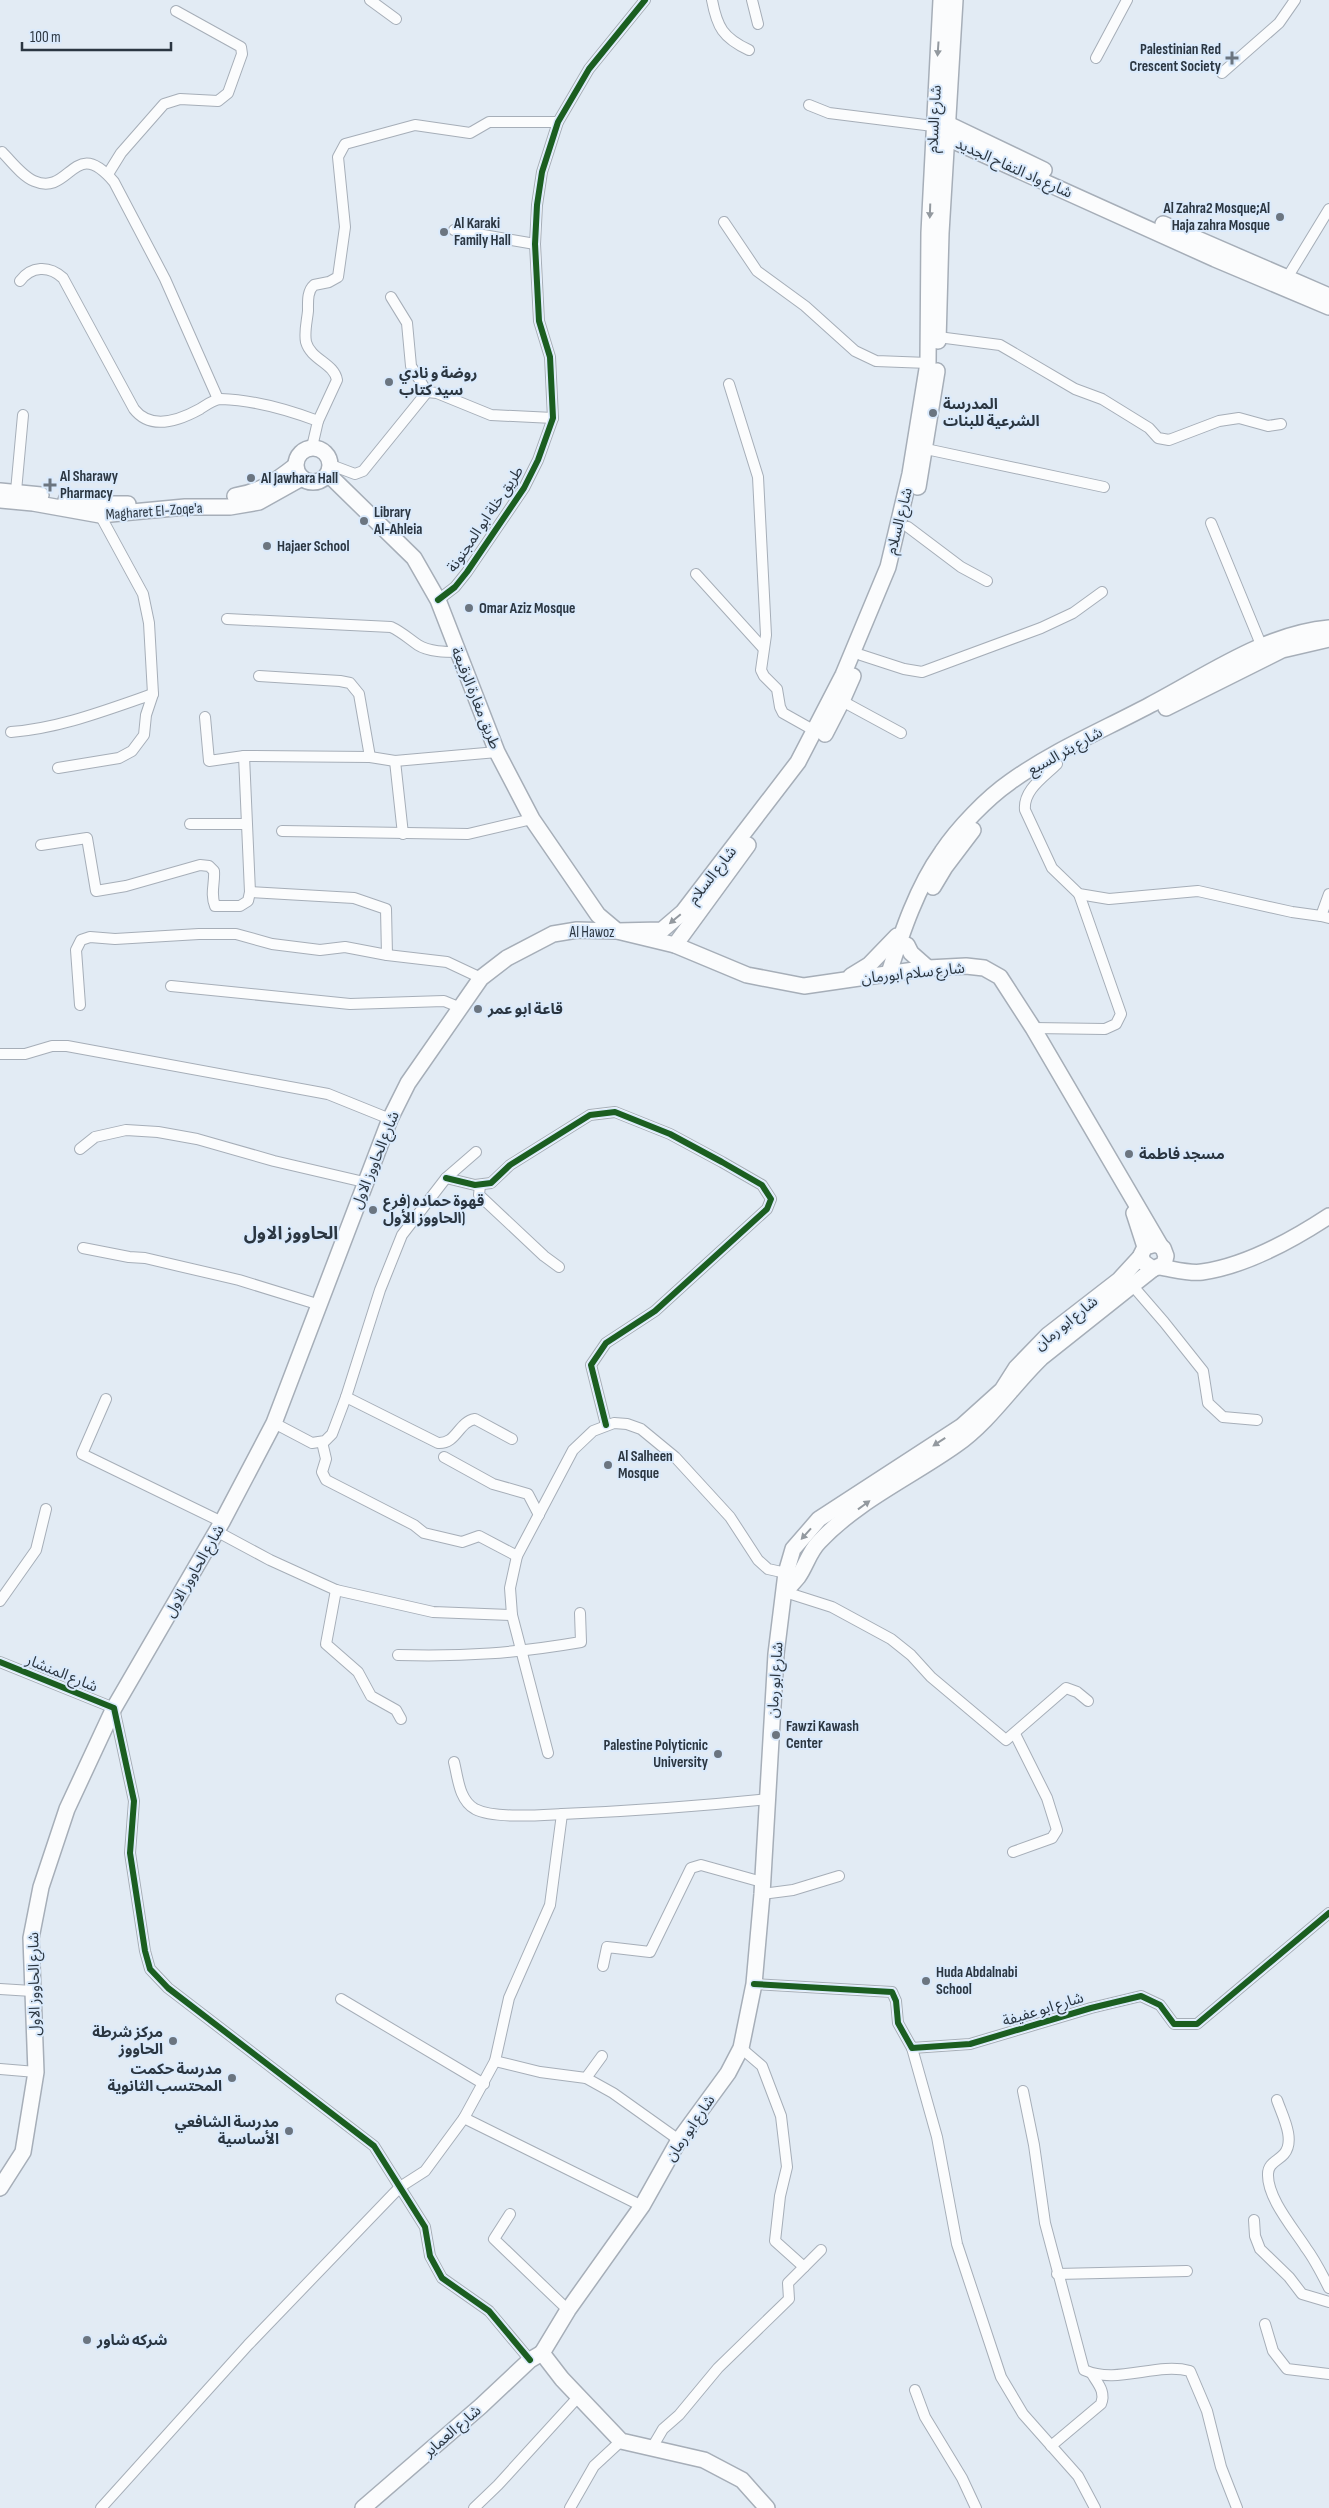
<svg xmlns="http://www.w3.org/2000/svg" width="1329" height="2508" font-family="'Sofia Sans Condensed','Noto Sans Arabic',sans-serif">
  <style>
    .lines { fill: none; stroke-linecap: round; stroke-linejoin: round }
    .street-casing { stroke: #a6aeb8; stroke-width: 12 }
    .secondary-casing { stroke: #a6aeb8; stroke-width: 18 }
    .street { stroke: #fbfcfd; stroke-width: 10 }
    .secondary { stroke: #fbfcfd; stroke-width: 15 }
    .cycleway-casing { stroke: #daeafc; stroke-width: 9 }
    .cycleway { stroke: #1b5e20; stroke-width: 6 }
    .oneway { fill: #93999f }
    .poi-dot { fill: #6b7580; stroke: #daeafc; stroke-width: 2 }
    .labels { text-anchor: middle; stroke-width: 4; stroke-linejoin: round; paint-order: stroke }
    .poi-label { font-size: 15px; font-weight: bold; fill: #2b3641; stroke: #daeafc; text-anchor: start }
    .street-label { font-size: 15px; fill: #2b3641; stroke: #daeafc }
    .quarter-label { font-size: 18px; font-weight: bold; fill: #2b3641; stroke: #daeafc }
  </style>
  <rect width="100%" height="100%" fill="#e2ebf4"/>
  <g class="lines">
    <defs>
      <g id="street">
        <path d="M 370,0 L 396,19"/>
        <path d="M 712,0 C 717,27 723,38 749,50"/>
        <path d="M 752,0 L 758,24"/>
        <path d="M 1096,58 L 1127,0"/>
        <path d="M 1222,73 L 1279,23 L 1295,0"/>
        <path d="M 809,105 L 829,113 L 933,126"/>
        <path d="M 2,152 C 11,161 22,176 34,181 C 71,197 73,134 114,182 L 165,279 L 218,399"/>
        <path d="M 108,174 L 121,153 L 164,104 L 180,99 L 218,101 L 228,93 L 242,54 L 241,47 L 176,11"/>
        <path d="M 724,222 L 757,271 L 805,306 L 855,351 L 876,361 L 928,363"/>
        <path d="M 454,230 L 535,244"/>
        <path d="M 1287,278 L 1329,209"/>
        <path d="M 20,281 C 31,266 49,265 63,278 L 134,409 C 151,431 180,420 200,409 C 206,405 214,399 221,399 C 254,400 286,409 318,421 L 312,447"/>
        <path d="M 391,297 L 407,323 L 411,366 L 427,392 L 437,393 L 491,415 L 553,418"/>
        <path d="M 938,337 L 1000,345 L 1075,389 L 1102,399 L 1149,428 L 1158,438 L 1169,440 L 1219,421 L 1239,418 L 1268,426 L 1281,424"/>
        <path d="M 729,384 L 758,477 L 766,635 L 761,670 L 764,676 L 777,689 L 780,707 L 783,713 L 815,731"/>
        <path d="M 318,421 L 337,380 C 334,363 311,360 306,342 C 304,332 307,321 308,311 C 308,302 307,291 314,285 L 329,282 L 338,277 L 345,227 L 338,157 L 345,144 L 415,125 L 470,133 L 489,122 L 558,122"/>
        <path d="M 926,449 L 1104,487"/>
        <path d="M 331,465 L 355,474 L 363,471 L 427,392"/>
        <path d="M 16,491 L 23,415"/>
        <path d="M 1211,523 L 1262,647"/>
        <path d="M 908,527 L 961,567 L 987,581"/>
        <path d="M 696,574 L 763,648"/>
        <path d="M 438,600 L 455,587 L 467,572 L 524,488 L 538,460 L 553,418 L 550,357 L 539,321 L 535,244 L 537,205 L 542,172 L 558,122 L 589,69 L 645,0"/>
        <path d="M 227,619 L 391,627 C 402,632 409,639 418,645 C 429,652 446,652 458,652"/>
        <path d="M 861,655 L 904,669 L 922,672 L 1041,628 L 1073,613 L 1102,592"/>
        <path d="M 259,676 L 340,681 L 350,683 L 359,694 L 370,757"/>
        <path d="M 842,701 L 901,733"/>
        <path d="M 205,717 L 209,761 L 244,756 L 370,757 L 395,761 L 497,752"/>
        <path d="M 11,732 C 61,728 106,710 153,694"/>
        <path d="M 395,761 L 403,834"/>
        <path d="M 1057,764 C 1044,777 1023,790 1025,810 L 1052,868 L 1079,894 L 1109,899 L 1198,891 L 1292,912 L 1321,916"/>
        <path d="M 58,768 L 119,758 L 132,751 L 144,735 L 146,715 L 153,694 L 149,623 L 143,594 L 100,515"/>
        <path d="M 190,824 L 246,824"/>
        <path d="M 282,831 L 468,834 L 532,819"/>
        <path d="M 41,845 L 87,838 L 96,891 L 126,886 L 200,865 L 209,866 L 214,871 C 215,884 210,893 215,906 L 240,906 L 248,901 L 250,892 L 244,756"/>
        <path d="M 250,892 L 354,898 L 386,909 L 387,955"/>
        <path d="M 1329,894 L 1321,916 L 1329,918"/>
        <path d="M 171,986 L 350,1004 L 444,1001 L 461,1008"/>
        <path d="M 80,1005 L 76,950 L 81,940 L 90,937 L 115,939 L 199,934 L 236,934 L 272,944 L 320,950 L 345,947 L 387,955 L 447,962 L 481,978"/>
        <path d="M 1033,1028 L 1105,1029 L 1116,1024 L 1121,1014 L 1079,894"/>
        <path d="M 0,1054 L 25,1054 L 52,1046 L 67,1046 L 328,1094 L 390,1119"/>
        <path d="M 80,1149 L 95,1137 L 126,1130 L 158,1132 L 197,1139 L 274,1161 L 364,1182"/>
        <path d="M 446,1178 L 475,1185 L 491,1183 L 510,1165 L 590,1115 L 615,1112 L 670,1134 L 722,1162 L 762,1185 L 771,1199 L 767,1209 L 655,1311 L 606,1343 L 591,1365 L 606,1425"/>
        <path d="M 480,1185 L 479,1195 L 544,1256 L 559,1267"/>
        <path d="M 83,1248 L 129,1257 L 145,1258 L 239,1280 L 320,1305"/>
        <path d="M 1132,1285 L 1164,1322 L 1203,1371 L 1208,1403 L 1223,1417 L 1257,1420"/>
        <path d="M 346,1397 L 438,1443 C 457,1444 458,1422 475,1419 L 512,1439"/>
        <path d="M 106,1399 L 82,1454 L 222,1522"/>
        <path d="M 274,1423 L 312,1443 L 325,1441 L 332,1434 L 346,1397 L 380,1290 L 402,1235 L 446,1178 L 476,1152"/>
        <path d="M 322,1442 L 326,1459 L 322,1472 L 326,1480 L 414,1525 L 424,1533 L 462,1542 L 479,1536 L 517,1556"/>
        <path d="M 444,1457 L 493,1484 L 528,1494 L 539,1515"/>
        <path d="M 216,1531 L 270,1560 L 336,1590 L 433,1612 L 512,1615"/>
        <path d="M 336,1590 L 326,1644 L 358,1672 L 371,1696 L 396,1710 L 401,1719"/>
        <path d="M 785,1592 L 832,1607 L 891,1639 L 911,1655 L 931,1677 L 1006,1740 L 1066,1688 L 1077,1692 L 1088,1701"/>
        <path d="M 0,1601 L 36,1550 L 46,1509"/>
        <path d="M 398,1655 C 463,1657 517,1653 581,1642 L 580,1613"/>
        <path d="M 0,1662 L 114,1708 L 134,1801 L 130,1853 L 145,1951 L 150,1969 L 168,1988 L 374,2146 L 425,2227 L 430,2256 L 442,2278 L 489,2311 L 530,2360"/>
        <path d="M 548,1753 L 512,1615 L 510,1588 L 517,1556 L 573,1450 L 593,1431 L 614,1423 L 627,1424 L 641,1429 L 675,1457 L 730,1517 L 758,1560 L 768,1569 L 786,1573"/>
        <path d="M 454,1762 C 458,1778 459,1800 475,1809 C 494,1819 541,1815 562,1814 C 631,1811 700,1806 768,1799"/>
        <path d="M 1013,1852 L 1052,1838 L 1057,1830 L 1047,1798 L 1015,1734"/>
        <path d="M 762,1894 L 793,1890 L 839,1876"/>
        <path d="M 603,1966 L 607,1947 L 650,1952 L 691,1868 L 701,1865 L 762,1882"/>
        <path d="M 754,1984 L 892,1992 L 896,2001 L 898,2023 L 912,2048 L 970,2044 L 1091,2008 L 1141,1996 L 1160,2005 L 1174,2024 L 1197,2024 L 1329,1913"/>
        <path d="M 0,1989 L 32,1991"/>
        <path d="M 341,1999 L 484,2084"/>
        <path d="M 741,2048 L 762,2066 L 781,2116 L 787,2167 L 780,2196 L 775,2241 L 804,2267"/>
        <path d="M 912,2048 L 937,2137 L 957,2244 L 1001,2377 L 1023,2414 L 1078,2476 L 1095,2508"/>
        <path d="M 495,2061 L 540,2072 L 586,2078 L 613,2093 L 679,2140"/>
        <path d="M 0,2069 L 36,2072"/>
        <path d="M 586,2078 L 602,2056"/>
        <path d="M 1023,2091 L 1034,2145 L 1045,2223 L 1084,2370 C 1117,2385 1156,2362 1190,2371 L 1207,2411 L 1221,2467 L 1237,2508"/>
        <path d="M 1277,2100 C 1282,2115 1296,2140 1284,2154 C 1278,2161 1268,2163 1268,2174 C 1267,2198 1294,2229 1306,2248 C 1315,2260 1322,2274 1329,2288"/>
        <path d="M 464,2118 L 642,2206"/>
        <path d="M 510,2214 L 494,2239 L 568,2310"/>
        <path d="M 1254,2220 L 1255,2236 L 1260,2249 L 1289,2277 L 1302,2294 L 1329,2302"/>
        <path d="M 1057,2274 L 1187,2271"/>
        <path d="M 1265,2324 L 1273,2351 L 1287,2369 L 1329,2374"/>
        <path d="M 915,2390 L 925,2417 L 962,2478 L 976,2508"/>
        <path d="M 1051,2446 L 1101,2404 C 1106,2392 1098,2384 1092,2374"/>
        <path d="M 660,2448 L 653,2446 L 663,2429 L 679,2415 L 718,2368 L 789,2299 L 788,2283 L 821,2250"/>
        <path d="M 101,2508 L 248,2345 L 400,2187 L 425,2171 L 464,2118 L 495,2061 L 509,1998 L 550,1905 L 562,1814"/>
        <path d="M 474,2508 L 498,2485 L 580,2395"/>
        <path d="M 570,2508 L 594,2466 L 621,2441"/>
      </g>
      <g id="secondary">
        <path d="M 940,125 L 948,124 L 1044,170"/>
        <path d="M 940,132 L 947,138 L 1215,259 L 1329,307"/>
        <path d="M 1163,224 L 1329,296"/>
        <path d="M 938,341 L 941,233 L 955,0"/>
        <circle cx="313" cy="465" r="17"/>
        <path d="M 328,474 L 414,558 L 438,600 L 497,752 L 532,819 L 598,915 L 617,931 L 662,930 L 683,912 L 798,762 L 843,675 L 888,567 L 910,474 L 928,363 L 929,233 L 941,0"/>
        <path d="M 918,487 L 937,371"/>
        <path d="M 0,491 L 41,495"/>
        <path d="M 235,496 C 260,492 276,481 295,466"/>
        <path d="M 0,500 L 33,503 L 100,515 L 185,507 L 230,507 L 259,502 L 302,478"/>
        <path d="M 66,500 L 97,504 L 128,504"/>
        <path d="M 1166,708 L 1282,650 L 1329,639"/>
        <path d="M 825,734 L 842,701 L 853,676"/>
        <path d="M 933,887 L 945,867 L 973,830"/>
        <path d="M 675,945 L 748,845"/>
        <path d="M 907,945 L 911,953 L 928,968"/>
        <path d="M 889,973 C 902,932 917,887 942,852 C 958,828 987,798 1010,782 C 1053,751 1103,730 1150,705 C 1206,676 1264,634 1329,628"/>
        <path d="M 851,976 L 869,965 L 897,936"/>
        <path d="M 1134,1213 L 1145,1247 L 1141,1255 L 1143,1262 L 1153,1269 L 1164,1264 L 1166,1256 L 1163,1248 L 1156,1244 L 1145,1247"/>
        <path d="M 1160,1267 C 1173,1269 1190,1274 1202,1272 C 1245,1266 1294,1239 1329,1216"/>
        <path d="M 785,1592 C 789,1587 794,1582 798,1577 C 806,1566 809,1552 819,1542 C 857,1501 911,1477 956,1445 C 990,1421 1012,1386 1041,1358 L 1153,1269"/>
        <path d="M 0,2188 L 23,2152 L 36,2072 L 31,1938 L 41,1887 L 67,1809 L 114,1708 L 222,1522 L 274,1423 L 390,1119 L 408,1083 L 481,978 L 507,958 L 553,934 L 577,930 L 617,931 L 675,945 L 747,975 L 804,986 L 928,968 L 966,966 L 984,968 L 1000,977 L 1033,1028 L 1160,1245"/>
        <path d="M 363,2508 L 481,2406 L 530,2360 L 542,2353"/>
        <path d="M 767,2508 L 742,2480 L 704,2460 L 621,2441 L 562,2379 L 542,2353 L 568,2310 L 642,2206 L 679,2140 L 728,2073 L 741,2048 L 754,1984 L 762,1894 L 776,1654 L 786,1573 L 793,1549 L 819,1519 L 962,1426 L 1002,1390 L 1016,1368 L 1048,1335 L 1119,1280 L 1141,1256"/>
      </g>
    </defs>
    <use href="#street" class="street-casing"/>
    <use href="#secondary" class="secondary-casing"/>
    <use href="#street" class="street"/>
    <use href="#secondary" class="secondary"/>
    <defs>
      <g id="cycleway">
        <path d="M 438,600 L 455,587 L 467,572 L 524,488 L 538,460 L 553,418 L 550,357 L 539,321 L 535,244 L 537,205 L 542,172 L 558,122 L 589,69 L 645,0"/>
        <path d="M 446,1178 L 475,1185 L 491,1183 L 510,1165 L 590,1115 L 615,1112 L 670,1134 L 722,1162 L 762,1185 L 771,1199 L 767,1209 L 655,1311 L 606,1343 L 591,1365 L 606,1425"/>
        <path d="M 0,1662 L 114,1708 L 134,1801 L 130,1853 L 145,1951 L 150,1969 L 168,1988 L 374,2146 L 425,2227 L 430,2256 L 442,2278 L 489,2311 L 530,2360"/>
        <path d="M 754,1984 L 892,1992 L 896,2001 L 898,2023 L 912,2048 L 970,2044 L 1091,2008 L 1141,1996 L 1160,2005 L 1174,2024 L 1197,2024 L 1329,1913"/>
      </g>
    </defs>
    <use href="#cycleway" class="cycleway-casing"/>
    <use href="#cycleway" class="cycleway"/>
  </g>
  <defs><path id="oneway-solid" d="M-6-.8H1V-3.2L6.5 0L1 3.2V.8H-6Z" transform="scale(1.25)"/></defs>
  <g class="oneway">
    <use href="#oneway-solid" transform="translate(938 49) rotate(94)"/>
    <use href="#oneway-solid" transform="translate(930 211) rotate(92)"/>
    <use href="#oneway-solid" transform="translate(675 919) rotate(140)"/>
    <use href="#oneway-solid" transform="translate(939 1442) rotate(147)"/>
    <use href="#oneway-solid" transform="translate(864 1505) rotate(-36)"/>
    <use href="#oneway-solid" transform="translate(806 1534) rotate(132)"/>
  </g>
  <g class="poi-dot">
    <path d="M1229.5 50.5h5v5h5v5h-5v5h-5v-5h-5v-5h5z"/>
    <circle cx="1280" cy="217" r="5"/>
    <circle cx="444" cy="232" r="5"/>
    <circle cx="389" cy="382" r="5"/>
    <circle cx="933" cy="413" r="5"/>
    <circle cx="251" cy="478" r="5"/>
    <path d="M47.5 477.5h5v5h5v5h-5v5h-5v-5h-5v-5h5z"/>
    <circle cx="364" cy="521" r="5"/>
    <circle cx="267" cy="546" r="5"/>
    <circle cx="469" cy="608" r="5"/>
    <circle cx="478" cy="1009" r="5"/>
    <circle cx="1129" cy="1154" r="5"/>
    <circle cx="373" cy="1210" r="5"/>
    <circle cx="608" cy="1465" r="5"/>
    <circle cx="776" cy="1735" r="5"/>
    <circle cx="718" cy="1754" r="5"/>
    <circle cx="926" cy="1981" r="5"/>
    <circle cx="173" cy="2041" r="5"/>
    <circle cx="232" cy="2078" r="5"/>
    <circle cx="289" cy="2131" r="5"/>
    <circle cx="87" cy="2340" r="5"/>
  </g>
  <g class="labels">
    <g class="poi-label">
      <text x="1221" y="54" text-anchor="end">Palestinian Red<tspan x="1221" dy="17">Crescent Society</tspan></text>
      <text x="1270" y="213" text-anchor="end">Al Zahra2 Mosque;Al<tspan x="1270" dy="17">Haja zahra Mosque</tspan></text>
      <text x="454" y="228">Al Karaki<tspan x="454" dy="17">Family Hall</tspan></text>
      <text x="399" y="378">روضة و نادي<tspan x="399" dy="17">سيد كتاب</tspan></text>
      <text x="943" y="409">المدرسة<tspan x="943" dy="17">الشرعية للبنات</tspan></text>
      <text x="60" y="481">Al Sharawy<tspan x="60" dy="17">Pharmacy</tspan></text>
      <text x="261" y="483">Al Jawhara Hall</text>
      <text x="374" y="517">Library<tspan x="374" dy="17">Al-Ahleia</tspan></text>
      <text x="277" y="551">Hajaer School</text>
      <text x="479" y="613">Omar Aziz Mosque</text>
      <text x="488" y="1014">قاعة ابو عمر</text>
      <text x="1139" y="1159">مسجد فاطمة</text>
      <text x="383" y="1206">قهوة حماده (فرع<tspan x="383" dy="17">الحاووز الأول)</tspan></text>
      <text x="618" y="1461">Al Salheen<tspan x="618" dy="17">Mosque</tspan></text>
      <text x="786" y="1731">Fawzi Kawash<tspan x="786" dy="17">Center</tspan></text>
      <text x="708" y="1750" text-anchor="end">Palestine Polyticnic<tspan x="708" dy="17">University</tspan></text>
      <text x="936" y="1977">Huda Abdalnabi<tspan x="936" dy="17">School</tspan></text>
      <text x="163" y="2037" text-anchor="end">مركز شرطة<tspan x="163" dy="17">الحاووز</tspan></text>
      <text x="222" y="2074" text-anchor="end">مدرسة حكمت<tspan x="222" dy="17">المحتسب الثانوية</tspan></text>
      <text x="279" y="2127" text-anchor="end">مدرسة الشافعي<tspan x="279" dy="17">الأساسية</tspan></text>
      <text x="97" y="2345">شركه شاور</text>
    </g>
    <g class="street-label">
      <text transform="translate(934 119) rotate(-87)" y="5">شارع السلام</text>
      <text transform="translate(1014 168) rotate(24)" y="5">شارع واد التفاح الجديد</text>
      <text transform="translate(154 511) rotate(-4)" y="5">Magharet El-Zoqe'a</text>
      <text transform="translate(485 519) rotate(-56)" y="5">طريق خلة ابو المجنونة</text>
      <text transform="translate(899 521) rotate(-76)" y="5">شارع السلام</text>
      <text transform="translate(476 698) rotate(68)" y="5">طريق مغارة الزقيعة</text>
      <text transform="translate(1065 751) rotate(-29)" y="5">شارع بئر السبع</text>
      <text transform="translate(712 875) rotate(-52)" y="5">شارع السلام</text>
      <text x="592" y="937">Al Hawoz</text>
      <text transform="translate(913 973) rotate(-6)" y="5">شارع سلام ابورمان</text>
      <text transform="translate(375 1160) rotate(-68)" y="5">شارع الحاووز الاول</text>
      <text transform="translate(1066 1323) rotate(-39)" y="5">شارع ابو رمان</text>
      <text transform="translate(194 1571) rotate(-60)" y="5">شارع الحاووز الاول</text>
      <text transform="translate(62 1673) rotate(22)" y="5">شارع المنشار</text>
      <text transform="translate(775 1680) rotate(-86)" y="5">شارع ابو رمان</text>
      <text transform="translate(34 1984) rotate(-91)" y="5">شارع الحاووز الاول</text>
      <text transform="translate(1043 2009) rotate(-17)" y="5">شارع ابو عفيفة</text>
      <text transform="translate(690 2128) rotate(-56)" y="5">شارع ابو رمان</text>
      <text transform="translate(452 2431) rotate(-41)" y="5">شارع العماير</text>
    </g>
    <g class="quarter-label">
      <text x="291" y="1239">الحاووز الاول</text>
    </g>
  </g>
  <path d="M22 42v8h149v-8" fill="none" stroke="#2b3641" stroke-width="2.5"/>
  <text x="30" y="42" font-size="15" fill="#2b3641" stroke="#daeafc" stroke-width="4" paint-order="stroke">100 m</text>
</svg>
